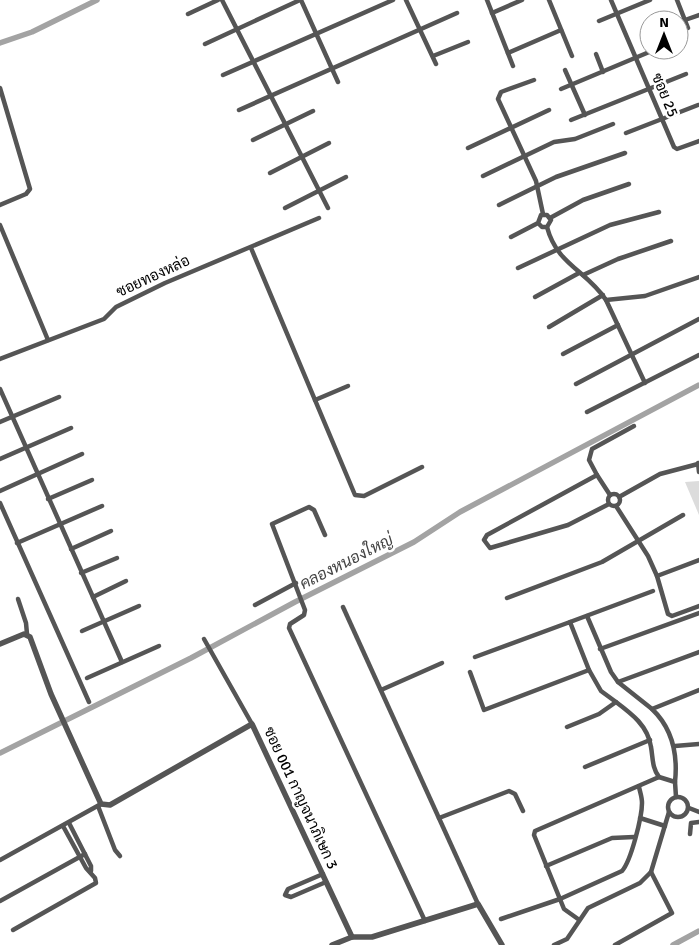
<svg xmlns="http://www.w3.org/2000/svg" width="699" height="945" font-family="Signika,Sarabun,sans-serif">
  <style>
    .green { fill: #dcdcdc }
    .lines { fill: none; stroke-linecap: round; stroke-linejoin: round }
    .canal { stroke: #a3a3a3; stroke-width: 5.5 }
    .minor { stroke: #555; stroke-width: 4.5 }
    .tertiary { stroke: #555; stroke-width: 5.5 }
    .labels { text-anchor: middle; stroke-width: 5; stroke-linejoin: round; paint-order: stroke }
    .street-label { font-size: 15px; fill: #000; stroke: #fff }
    .water-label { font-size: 16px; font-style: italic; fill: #444; stroke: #fff }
  </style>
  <rect width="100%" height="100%" fill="#fff"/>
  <path class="green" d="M 699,481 L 699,515 L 685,482 Z"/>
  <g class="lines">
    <g class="canal">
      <path d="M 0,43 L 32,32 L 97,0"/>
      <path d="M 0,753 L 191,658 L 295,602 L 414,542 L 460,512 L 699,385"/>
      <path d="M 673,945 L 699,931"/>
    </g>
    <g class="minor">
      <path d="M 222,0 L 328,208"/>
      <path d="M 301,0 L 338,82"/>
      <path d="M 406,0 L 436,64"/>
      <path d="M 487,0 L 513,66"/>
      <path d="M 549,0 L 572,56"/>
      <path d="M 611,0 L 674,147 L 677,149 L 699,141"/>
      <path d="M 677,0 L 688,28"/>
      <path d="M 492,13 L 522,0"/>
      <path d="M 188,14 L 218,0"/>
      <path d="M 685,20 L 699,15"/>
      <path d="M 599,21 L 650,0"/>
      <path d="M 205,44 L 300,0"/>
      <path d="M 508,53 L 561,30"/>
      <path d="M 596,54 L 603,72"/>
      <path d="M 433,56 L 468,42"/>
      <path d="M 565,70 L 585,115"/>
      <path d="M 223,75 L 393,0"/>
      <path d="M 534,80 L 501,92 L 498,99 L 536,181 L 543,214"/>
      <path d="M 0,88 L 30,189 L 26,194 L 0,205"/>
      <path d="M 561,89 L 654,50"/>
      <path d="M 239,110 L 457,13"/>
      <path d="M 571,120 L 686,74"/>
      <path d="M 626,133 L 698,105"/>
      <path d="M 253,140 L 313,111"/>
      <path d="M 468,148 L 549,110"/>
      <path d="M 270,173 L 329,143"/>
      <path d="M 483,176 L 554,142 L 575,139 L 613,124"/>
      <path d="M 499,205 L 556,177 L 625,153"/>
      <path d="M 285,208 L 346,177"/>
      <path d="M 550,218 L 583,200 L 629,184"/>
      <path d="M 0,225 L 48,340"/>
      <path d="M 547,227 C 557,265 586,270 606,300 L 645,296 L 699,277"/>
      <path d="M 511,237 L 538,223 L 541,215 L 547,215 L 551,220 L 547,227 L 542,227 L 538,223"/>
      <path d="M 251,248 L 355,495 L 364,496 L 422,467"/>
      <path d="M 518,268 L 610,225 L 659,212"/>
      <path d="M 583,275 L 618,259 L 671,241"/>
      <path d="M 535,297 L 579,273"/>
      <path d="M 606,300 L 645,383"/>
      <path d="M 549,327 L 603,295"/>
      <path d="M 563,354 L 618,325"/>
      <path d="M 0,359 L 104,319 L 116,307 L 165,283 L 319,218"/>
      <path d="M 576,384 L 699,319"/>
      <path d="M 0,389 L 122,662"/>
      <path d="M 315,400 L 348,386"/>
      <path d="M 587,412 L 699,355"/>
      <path d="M 0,422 L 59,397"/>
      <path d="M 0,459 L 71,428"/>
      <path d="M 698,463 L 699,472"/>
      <path d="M 597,475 L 589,460 L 592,449 L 634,426"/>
      <path d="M 0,491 L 82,454"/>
      <circle cx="614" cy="500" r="6"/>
      <path d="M 619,497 L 660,474 L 698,464"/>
      <path d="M 48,499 L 92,480"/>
      <path d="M 0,503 L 89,702"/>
      <path d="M 609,504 L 568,525 L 490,548 L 484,540 L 487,535 L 597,475 L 610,495"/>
      <path d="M 616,506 L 648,556 L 657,576 L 668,614 L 672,616 L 699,606"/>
      <path d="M 325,535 L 314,510 L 309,507 L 272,524 L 305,610 L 304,615 L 290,624 L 289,628 L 425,921"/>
      <path d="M 17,543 L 102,506"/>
      <path d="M 71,549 L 111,531"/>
      <path d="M 81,573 L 117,558"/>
      <path d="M 657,576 L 699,560"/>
      <path d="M 93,597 L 126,581"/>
      <path d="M 507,598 L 602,562 L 683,515"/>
      <path d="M 18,599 L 26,623 L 27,634"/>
      <path d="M 255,605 L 296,583"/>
      <path d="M 343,607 L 478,904"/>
      <path d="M 587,616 L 611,672 L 618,682 L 699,652"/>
      <path d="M 570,622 L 653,591"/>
      <path d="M 82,631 L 139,606"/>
      <path d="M 204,639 L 252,724"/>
      <path d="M 600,649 L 699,613"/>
      <path d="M 475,657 L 570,622 L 589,670"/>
      <path d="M 470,672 L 484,710 L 589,670 L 601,691 L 616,702"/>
      <path d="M 87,678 L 159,646"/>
      <path d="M 618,682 L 652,709"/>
      <path d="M 381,690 L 442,663"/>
      <path d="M 567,727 L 599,714 L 616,702 C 632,714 648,726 651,747 C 653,758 652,768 659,777"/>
      <path d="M 675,746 L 699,744"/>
      <path d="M 585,767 L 650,740"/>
      <path d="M 675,782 C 678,754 673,729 652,709 L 699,690"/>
      <circle cx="678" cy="807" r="10"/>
      <path d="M 98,806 L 115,850 L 120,856"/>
      <path d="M 689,808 L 699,812"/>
      <path d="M 439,818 L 509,791 L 515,794 L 523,811"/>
      <path d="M 640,818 L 665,826"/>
      <path d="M 69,823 L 91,866 L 91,871"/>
      <path d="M 690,834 L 691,823 L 699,822"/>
      <path d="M 0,860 L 101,804"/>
      <path d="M 546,866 L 612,838 L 634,837"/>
      <path d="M 323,874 L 288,889 L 285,895 L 291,897 L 326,882"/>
      <path d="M 0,901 L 85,854"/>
      <path d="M 501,919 L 560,899 L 622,871 C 631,861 642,817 642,803 C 642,797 640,792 639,787"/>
      <path d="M 578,919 L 564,909 L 534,835 L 535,831 L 659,777 L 675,782 L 676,797"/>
      <path d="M 13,930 L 96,883 L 95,878 L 86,868 L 63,826"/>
      <path d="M 554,945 L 567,939 L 588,908 L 640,883 L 651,872 L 669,812"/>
      <path d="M 615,945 L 672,913 L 651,872"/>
    </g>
    <g class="tertiary">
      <path d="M 0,644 L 24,634 L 30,637 L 51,694 L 101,804 L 110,805 L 252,724 L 352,937"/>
      <path d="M 332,945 L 352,937 L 372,937 L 478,904 L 502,945"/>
    </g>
  </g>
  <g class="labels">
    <g class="street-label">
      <text transform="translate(665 95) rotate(67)" y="5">ซอย 25</text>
      <text transform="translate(153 276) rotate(-25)" y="5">ซอยทองหล่อ</text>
      <text transform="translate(301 798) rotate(65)" y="5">ซอย 001 กาญจนาภิเษก 3</text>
    </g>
    <g class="water-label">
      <text transform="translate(346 561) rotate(-27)" y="6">คลองหนองใหญ่</text>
    </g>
  </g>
  <g transform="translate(664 35)"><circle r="24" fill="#ffffff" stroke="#999999"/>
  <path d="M0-4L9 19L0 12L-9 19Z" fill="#000000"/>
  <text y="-8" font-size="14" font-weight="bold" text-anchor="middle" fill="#000000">N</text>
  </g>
</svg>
